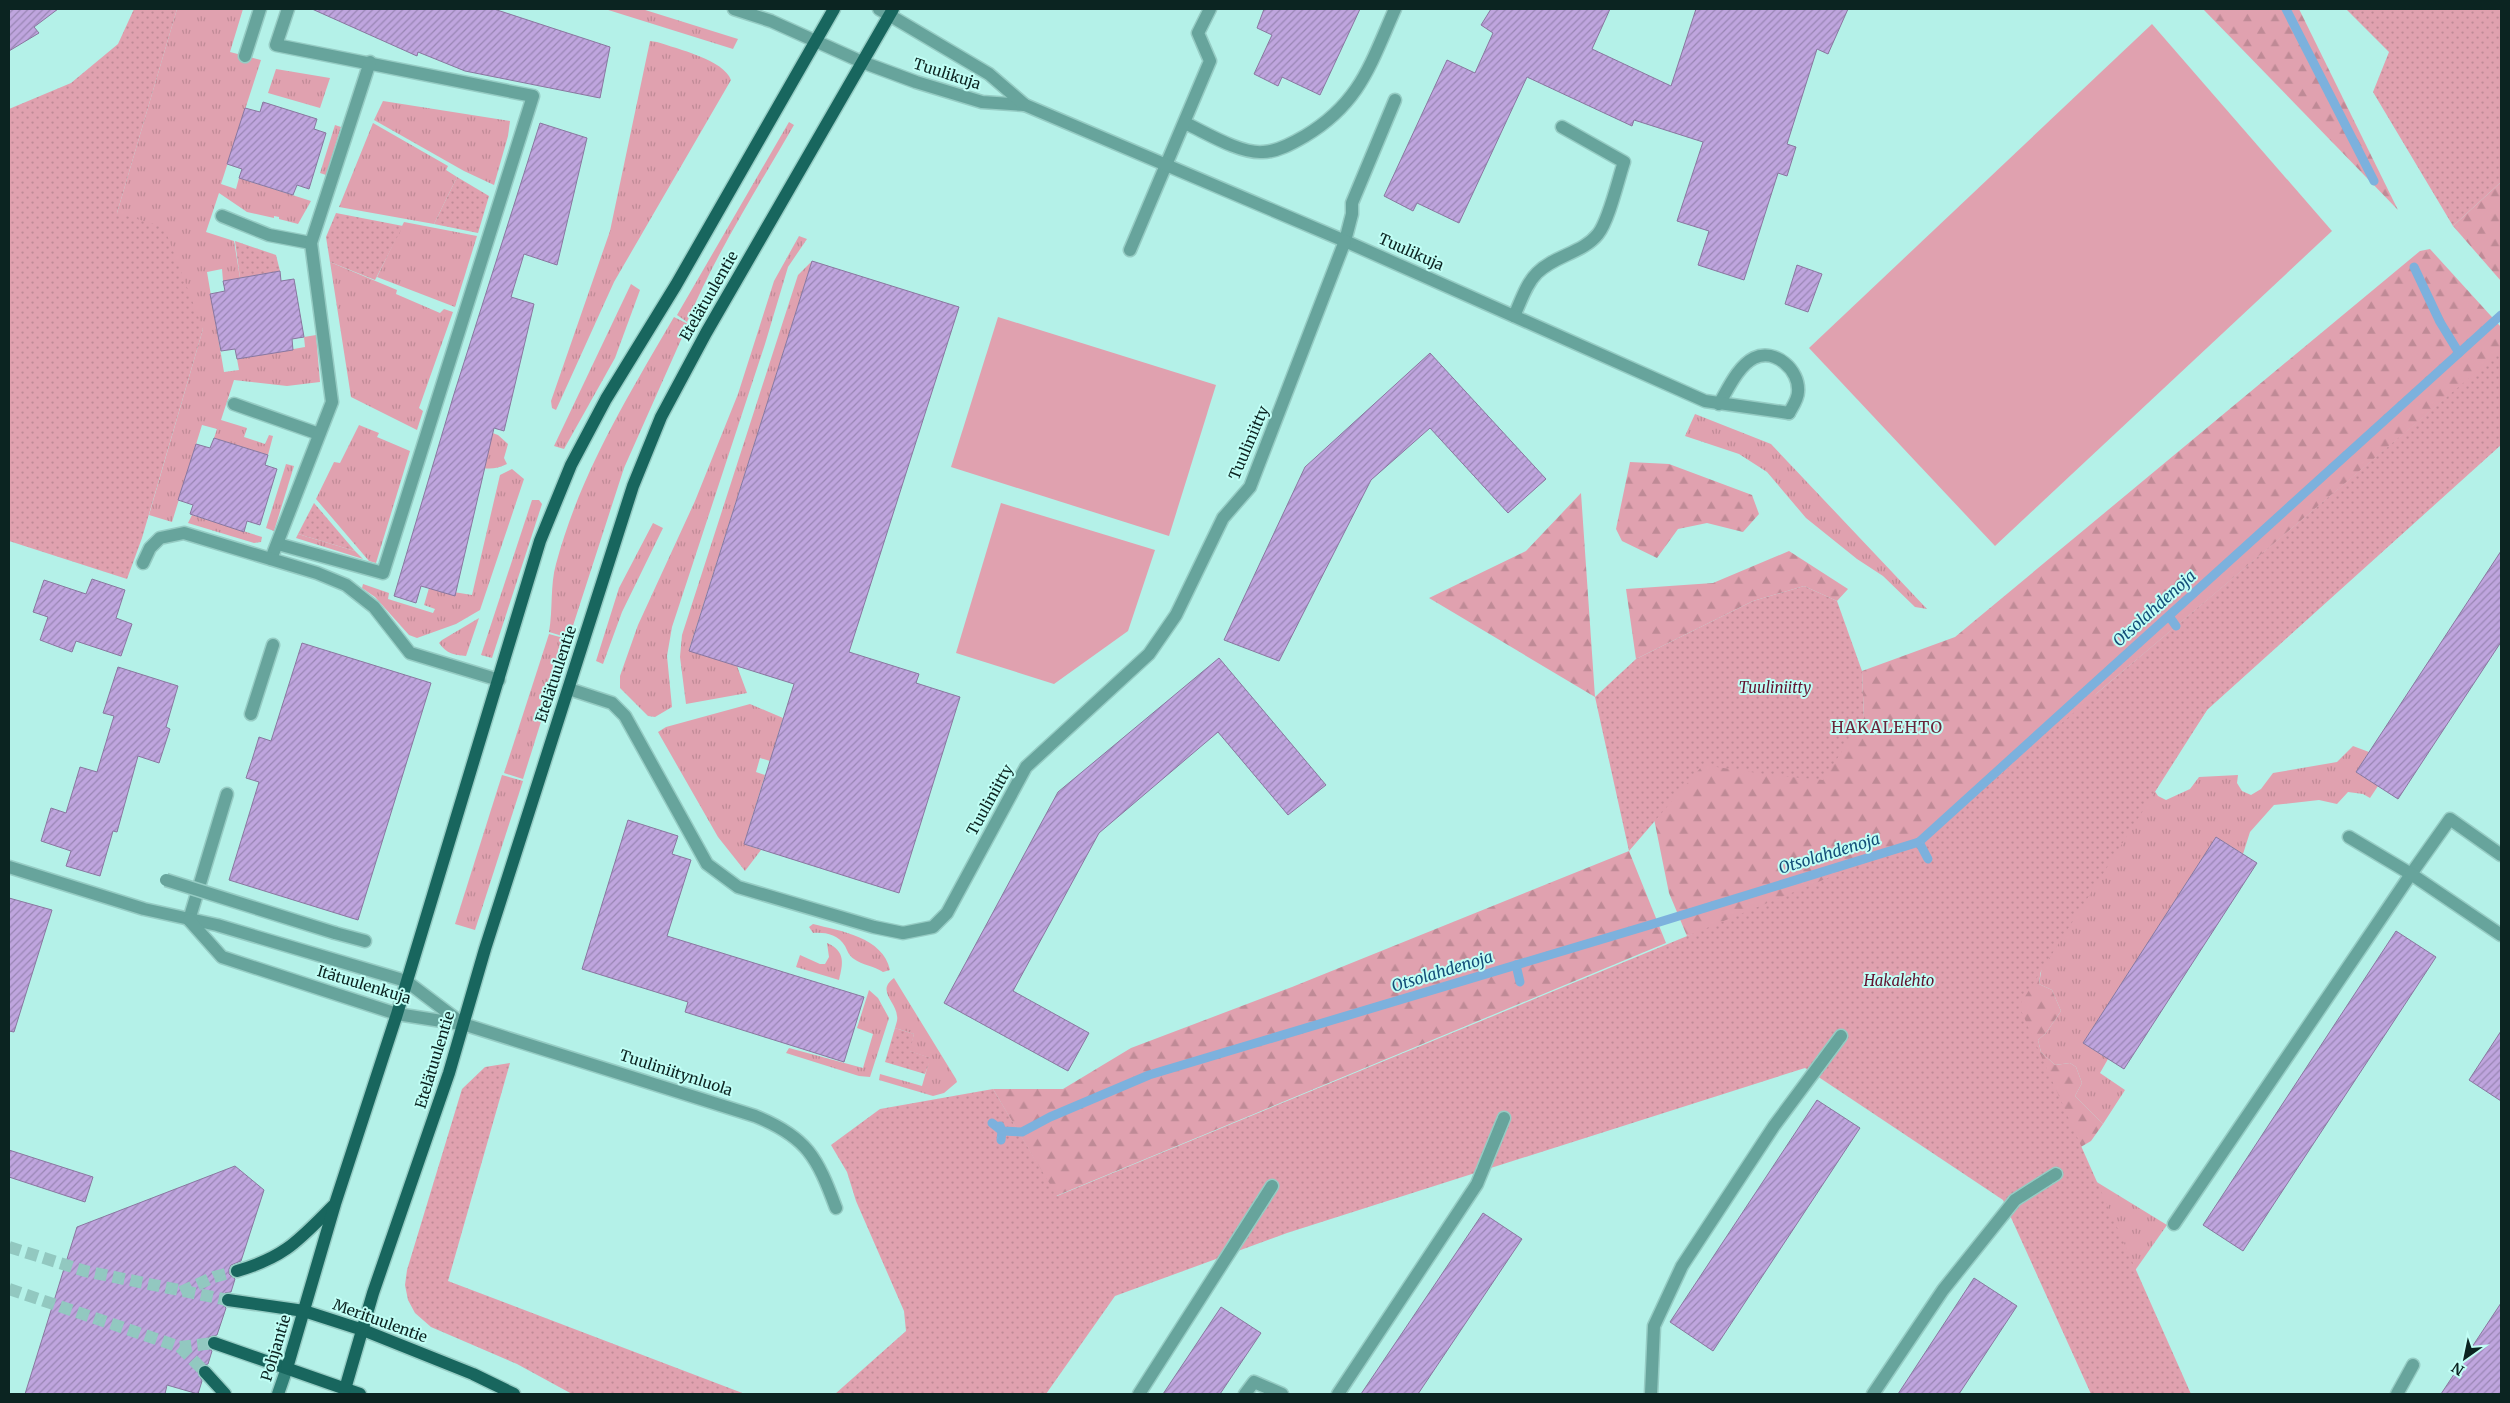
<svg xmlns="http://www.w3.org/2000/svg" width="2510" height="1403" font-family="Merriweather,serif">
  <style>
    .grass { fill: url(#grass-tufts) }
    .forest { fill: url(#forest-firs) }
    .park { fill: url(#park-dots) }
    .garden { fill: #e0a1af }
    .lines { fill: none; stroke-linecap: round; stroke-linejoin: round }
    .stream { stroke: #7cb1dd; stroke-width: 9 }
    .building { fill: url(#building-hatch); stroke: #89779f }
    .primary-tunnel { stroke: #92c8c0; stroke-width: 12; stroke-dasharray: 12 6; stroke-linecap: butt }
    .service-casing { stroke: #96ccc4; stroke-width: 15 }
    .pedestrian-casing { stroke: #96ccc4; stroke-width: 15 }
    .minor-casing { stroke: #96ccc4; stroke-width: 15 }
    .secondary-casing { stroke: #96ccc4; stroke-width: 15 }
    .primary-casing { stroke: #96ccc4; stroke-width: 15 }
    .service { stroke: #67a49c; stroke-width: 12 }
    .pedestrian { stroke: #67a49c; stroke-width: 12 }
    .minor { stroke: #67a49c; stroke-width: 12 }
    .secondary { stroke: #328178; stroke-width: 12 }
    .primary { stroke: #18665e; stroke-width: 12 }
    .pedestrian-bridge-casing { stroke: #96ccc4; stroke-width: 15; stroke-linecap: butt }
    .pedestrian-bridge { stroke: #67a49c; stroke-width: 12 }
    .labels { text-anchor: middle; stroke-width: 4; stroke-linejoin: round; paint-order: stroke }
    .street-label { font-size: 15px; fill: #0b2421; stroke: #c1fef5 }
    .park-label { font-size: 15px; font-style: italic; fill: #62112e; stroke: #c1fef5 }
    .water-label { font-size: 16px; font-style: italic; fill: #144f79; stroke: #c1fef5 }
    .neighbourhood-label { font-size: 16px; letter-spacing: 1px; fill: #6a253a; stroke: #c1fef5 }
  </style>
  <defs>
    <pattern id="grass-tufts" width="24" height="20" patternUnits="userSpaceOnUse" patternTransform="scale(1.25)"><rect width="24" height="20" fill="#e0a1af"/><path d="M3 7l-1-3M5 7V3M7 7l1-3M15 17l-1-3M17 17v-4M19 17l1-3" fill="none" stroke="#bf8a96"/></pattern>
    <pattern id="forest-firs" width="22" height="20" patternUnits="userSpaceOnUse" patternTransform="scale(1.25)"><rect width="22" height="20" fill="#e0a1af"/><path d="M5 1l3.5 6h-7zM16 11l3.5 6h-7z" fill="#bf8a96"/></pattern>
    <pattern id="park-dots" width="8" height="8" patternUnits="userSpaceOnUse" patternTransform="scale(1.25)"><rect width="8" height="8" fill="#e0a1af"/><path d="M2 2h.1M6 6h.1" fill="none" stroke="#bf8a96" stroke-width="1.8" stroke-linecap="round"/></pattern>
    <pattern id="building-hatch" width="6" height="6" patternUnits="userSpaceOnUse" patternTransform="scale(1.25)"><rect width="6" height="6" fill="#bfa5de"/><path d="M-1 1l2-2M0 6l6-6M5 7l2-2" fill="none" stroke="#9986b4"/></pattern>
  </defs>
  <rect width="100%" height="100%" fill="#b4f1e8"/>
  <g class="grass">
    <path d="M 177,9 L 243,9 L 230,52 L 261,60 L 221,184 L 236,189 L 239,178 L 311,201 L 298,224 L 279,219 L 279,217 L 274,216 L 274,218 L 247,212 L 219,193 L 206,232 L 234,241 L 240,278 L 223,281 L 222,269 L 207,272 L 224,372 L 239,370 L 237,359 L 305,347 L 304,337 L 316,335 L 320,382 L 287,386 L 234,380 L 221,420 L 247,428 L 244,437 L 265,444 L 269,435 L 273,436 L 268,455 L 214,438 L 217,429 L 202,425 L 172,522 L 149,515 L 203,329 L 117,213 Z"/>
    <path d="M 605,9 L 642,9 L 738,39 L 733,49 Z"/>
    <path d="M 650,41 L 657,42 C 678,49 724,60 731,80 L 614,282 L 556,410 L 552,408 L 551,401 L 610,231 Z"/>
    <path d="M 276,69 L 330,78 L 320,108 L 268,93 Z"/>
    <path d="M 383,101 L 510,121 L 508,136 L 494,185 L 464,171 L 374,120 Z"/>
    <path d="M 789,122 L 794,125 C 757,189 716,253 687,322 L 677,315 Z"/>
    <path d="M 373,123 L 448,166 L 446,170 L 457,177 L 434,224 L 339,207 Z"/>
    <path d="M 335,125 L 341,127 L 326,175 L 320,173 Z"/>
    <path d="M 404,222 L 477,236 L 455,307 L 377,277 Z"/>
    <path d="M 799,236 L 807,239 L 788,267 L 765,344 L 672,627 L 667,656 L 672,707 L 655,717 L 648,716 L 620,688 L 620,676 L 638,625 L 695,501 L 738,394 L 774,281 Z"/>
    <path d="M 812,261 L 689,650 L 737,666 L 747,693 L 686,704 L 680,657 L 682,635 L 798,275 Z"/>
    <path d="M 330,262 L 397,290 L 396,294 L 440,313 L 444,309 L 453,312 L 419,408 L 423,411 L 417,430 L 351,397 Z"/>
    <path d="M 631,284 L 640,290 L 615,358 L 564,449 L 554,446 Z"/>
    <path d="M 674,317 L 688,324 L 624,468 L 569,638 L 549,632 C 553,609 550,585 556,564 C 580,474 628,396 674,317 Z"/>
    <path d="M 1695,414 L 1771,444 L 1927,609 L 1915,607 L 1883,576 L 1857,559 L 1806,518 L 1767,472 L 1739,454 L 1685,436 Z"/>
    <path d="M 359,425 L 379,433 L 377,437 L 410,451 L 376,563 L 369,561 L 316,499 L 334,462 L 340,463 Z"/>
    <path d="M 479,428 L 498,435 L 508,444 L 504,458 L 507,464 C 490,473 477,467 459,461 Z"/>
    <path d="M 286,464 L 294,466 L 274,531 L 266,528 Z"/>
    <path d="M 512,469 L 524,479 L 480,610 L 456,624 L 417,638 L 409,635 L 375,597 L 362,588 L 363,584 L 389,593 L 388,599 L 433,613 L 435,609 L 424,605 L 429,588 L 472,595 L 500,475 Z"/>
    <path d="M 532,500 L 539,500 L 542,504 L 492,658 L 481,655 Z"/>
    <path d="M 192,515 L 262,537 L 261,542 L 254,543 L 188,523 Z"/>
    <path d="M 653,523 L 663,528 L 622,612 L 603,664 L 596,661 L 619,588 Z"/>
    <path d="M 298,534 L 355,551 L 363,559 L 296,538 Z"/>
    <path d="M 479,618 L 466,656 C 454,655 447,654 439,643 L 442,640 Z"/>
    <path d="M 549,634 L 567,639 L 523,779 L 504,773 Z"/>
    <path d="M 2198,702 L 2207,710 L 2187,740 L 2153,771 L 2150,784 L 2158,796 L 2166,800 L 2190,789 L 2199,777 L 2238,775 L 2237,783 L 2242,791 L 2251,795 L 2261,789 L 2273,773 L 2337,762 L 2353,746 L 2369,752 L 2356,772 L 2378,786 L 2370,798 L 2363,794 L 2348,792 L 2337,804 L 2319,800 L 2274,805 L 2250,832 L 2243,854 L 2216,837 L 2083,1043 L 2108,1059 L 2100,1073 L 2125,1090 L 2103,1124 L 2075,1096 L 2082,1083 L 2076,1067 L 2070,1063 L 2055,1065 L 2041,1052 L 2038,1040 L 2046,1033 L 2061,1011 L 2052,990 L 2039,984 L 2046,943 L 2033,928 L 2015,924 L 2006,929 L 1990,950 L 1977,959 L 1968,981 L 1974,1002 L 1969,1013 L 1970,1056 L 1986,1079 L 1926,1045 L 1917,1033 L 1910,1010 L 1909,975 L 1933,925 L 1963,876 L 1983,851 L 2013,821 L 2042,840 L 2080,838 C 2095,821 2088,804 2097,793 C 2126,759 2164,731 2198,702 Z"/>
    <path d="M 750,704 L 783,718 L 770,761 L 760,758 L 756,772 L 765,775 L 744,844 L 761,850 L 745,871 L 718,837 L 658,732 L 666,727 Z"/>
    <path d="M 502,775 L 523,781 L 475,930 L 455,924 Z"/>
    <path d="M 813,924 C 840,931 883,937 890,970 L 883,972 C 874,966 862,965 854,959 C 849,956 847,950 845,946 C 838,934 824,932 813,933 L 809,927 Z"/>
    <path d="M 827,943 C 846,951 843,964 839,980 L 796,967 L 800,955 L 820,964 L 825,964 L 829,957 Z"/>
    <path d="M 894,978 L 956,1079 L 957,1082 L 944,1093 L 933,1096 L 879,1080 L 880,1074 L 922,1086 L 930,1058 L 909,1051 L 914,1034 L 895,1028 C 896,1024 898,1020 897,1016 C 896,1001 876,991 894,978 Z"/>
    <path d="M 869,990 L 878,998 L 889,1018 L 870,1077 L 859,1076 L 786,1053 L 789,1048 L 863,1068 L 873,1034 L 857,1028 Z"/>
    <path d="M 2082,1173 L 2167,1225 L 2115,1299 Z"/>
  </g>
  <g class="forest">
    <path d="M 2203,9 L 2299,9 L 2398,210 Z"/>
    <path d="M 2501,182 L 2501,281 L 2453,226 Z"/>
    <path d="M 2430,249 L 2501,327 L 2501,407 L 2451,394 L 2097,693 L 1959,856 L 1687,936 L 1669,893 L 1632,710 L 1864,718 L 1862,671 L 1955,637 L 2420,251 Z"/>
    <path d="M 1630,462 L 1669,464 L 1752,495 L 1759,514 L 1743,532 L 1707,523 L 1678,529 L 1657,558 L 1622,541 L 1616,529 Z"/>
    <path d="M 1581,493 L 1595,697 L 1429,598 L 1526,551 Z"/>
    <path d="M 1789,551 L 1848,589 L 1837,601 L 1804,586 L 1753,601 L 1636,659 L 1626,589 L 1713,583 Z"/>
    <path d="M 1629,851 L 1666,943 L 1056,1196 L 993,1089 L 1063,1089 L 1131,1048 L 1292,987 Z"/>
    <path d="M 1977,959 L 2042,960 L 2039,984 L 2052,990 L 2061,1011 L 2046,1033 L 2038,1040 L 2041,1052 L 2055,1065 L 2070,1063 L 2076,1067 L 2082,1083 L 2075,1096 L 2103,1124 L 2091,1141 L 2074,1151 Z"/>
  </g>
  <g class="park">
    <path d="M 134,9 L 177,9 L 117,213 L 164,227 L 203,329 L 142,538 L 127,579 L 9,541 L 9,109 L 71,83 L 118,44 Z"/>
    <path d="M 2346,9 L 2501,9 L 2501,182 L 2453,226 L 2373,92 L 2389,52 Z"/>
    <path d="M 457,177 L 489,196 L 478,233 L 434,224 Z"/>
    <path d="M 336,213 L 403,226 L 375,280 L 330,262 L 326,237 Z"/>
    <path d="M 235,241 L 276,255 L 280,271 L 240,278 Z"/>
    <path d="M 2501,351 L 2501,445 L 2207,710 L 2019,1006 L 2191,1394 L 2091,1394 L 2003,1200 L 1805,1068 L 1287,1233 L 1115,1296 L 1046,1394 L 835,1394 L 906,1331 L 904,1311 L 856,1201 L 847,1172 L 831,1145 L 880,1109 L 993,1089 L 1057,1196 L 1927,837 Z"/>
    <path d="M 314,503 L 355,551 L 298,534 Z"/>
    <path d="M 1804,586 L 1837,601 L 1862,671 L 1864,718 L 1823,780 L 1771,775 L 1703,765 L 1629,851 L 1595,697 L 1636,659 L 1753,601 Z"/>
    <path d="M 895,1028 L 914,1034 L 910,1051 L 931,1058 L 925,1074 L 885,1062 Z"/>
    <path d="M 510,1063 L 448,1281 L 745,1394 L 572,1394 L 517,1364 L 431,1327 L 415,1313 L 408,1300 L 405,1285 L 407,1270 L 462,1089 L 485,1067 Z"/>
  </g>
  <g class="garden">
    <path d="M 2152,24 L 2332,231 L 1995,546 L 1809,348 Z"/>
    <path d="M 998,317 L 1216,385 L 1169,536 L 951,467 Z"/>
    <path d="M 1001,503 L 1155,550 L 1128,631 L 1054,684 L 956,653 Z"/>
  </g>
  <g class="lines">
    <g class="stream">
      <path d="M 2286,9 L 2374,181"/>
      <path d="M 2414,267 L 2440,322 L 2459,353"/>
      <path d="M 2169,616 L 2176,626"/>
      <path d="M 1919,842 L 1928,859"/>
      <path d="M 1516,965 L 1520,982"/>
      <path d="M 992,1123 L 1002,1131 L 1022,1132 L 1050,1117 L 1149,1075 L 1653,924 L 1919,842 L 2501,315"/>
      <path d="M 1000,1126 L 1002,1131 L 1001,1140"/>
    </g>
  </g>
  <g class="building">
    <path d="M 9,9 L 58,9 L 34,27 L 39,33 L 9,51 Z"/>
    <path d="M 312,9 L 494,9 L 610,47 L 600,98 L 465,71 L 418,52 L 417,56 Z"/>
    <path d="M 1264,9 L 1360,9 L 1320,95 L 1282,77 L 1278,86 L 1254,74 L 1272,35 L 1257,28 Z"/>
    <path d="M 1491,9 L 1610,9 L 1592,49 L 1671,86 L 1696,9 L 1848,9 L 1828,54 L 1817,49 L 1787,144 L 1796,147 L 1792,160 L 1787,176 L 1778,173 L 1744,280 L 1698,265 L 1709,231 L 1677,221 L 1703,142 L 1634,120 L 1632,126 L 1527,77 L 1459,223 L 1417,203 L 1413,211 L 1384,196 L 1447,60 L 1475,73 L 1493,33 L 1481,25 Z"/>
    <path d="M 263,102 L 317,119 L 314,129 L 326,133 L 309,189 L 297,185 L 293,195 L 239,178 L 242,169 L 227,164 L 245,108 L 260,112 Z"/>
    <path d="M 540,123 L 587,138 L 557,265 L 524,254 L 511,297 L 534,304 L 504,431 L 494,428 L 455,596 L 421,586 L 416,603 L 394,596 L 454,394 Z"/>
    <path d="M 812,261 L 959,307 L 849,652 L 919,674 L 916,683 L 960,697 L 899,893 L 744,844 L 794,684 L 689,651 Z"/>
    <path d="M 1797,265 L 1822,274 L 1808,312 L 1785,304 Z"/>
    <path d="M 280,271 L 281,281 L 294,279 L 304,337 L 292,339 L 293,350 L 237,359 L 235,349 L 221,351 L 210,294 L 225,291 L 223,281 Z"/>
    <path d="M 1430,353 L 1546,479 L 1508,513 L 1430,428 L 1371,480 L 1279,661 L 1224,640 L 1305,467 Z"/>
    <path d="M 214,438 L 268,455 L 265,465 L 277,469 L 260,525 L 247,521 L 244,532 L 190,514 L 193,505 L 178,500 L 196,444 L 210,448 Z"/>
    <path d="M 2501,551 L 2501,642 L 2398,799 L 2356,772 Z"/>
    <path d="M 92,579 L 125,590 L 116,618 L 132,624 L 121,656 L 76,641 L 72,652 L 40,640 L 48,617 L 33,612 L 44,580 L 86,594 Z"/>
    <path d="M 302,643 L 431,683 L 358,920 L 229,880 L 259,782 L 246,778 L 252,760 L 259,737 L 271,741 Z"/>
    <path d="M 1219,658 L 1326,785 L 1288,815 L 1218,732 L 1099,833 L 1013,991 L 1089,1033 L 1068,1071 L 944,1003 L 1058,792 Z"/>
    <path d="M 118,667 L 178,686 L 166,727 L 170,729 L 159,763 L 138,756 L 117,832 L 113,831 L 100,876 L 66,866 L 71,851 L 41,841 L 51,808 L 66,813 L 80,767 L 97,772 L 114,716 L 103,713 Z"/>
    <path d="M 628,820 L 678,836 L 672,854 L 691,860 L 667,936 L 864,997 L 844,1062 L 685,1012 L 688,1002 L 582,969 Z"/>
    <path d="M 2216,837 L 2257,863 L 2124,1069 L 2083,1043 Z"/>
    <path d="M 9,898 L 52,910 L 14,1032 L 9,1031 Z"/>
    <path d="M 2396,931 L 2436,957 L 2243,1251 L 2203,1225 Z"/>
    <path d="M 2501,1031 L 2501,1101 L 2469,1080 Z"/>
    <path d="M 1817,1100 L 1860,1128 L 1713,1351 L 1670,1322 Z"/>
    <path d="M 9,1150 L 93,1177 L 85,1202 L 9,1177 Z"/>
    <path d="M 235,1166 L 264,1190 L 241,1261 L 231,1265 L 229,1269 L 229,1274 L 235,1279 L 231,1292 L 225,1293 L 220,1298 L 221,1303 L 226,1308 L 217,1335 L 209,1337 L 206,1341 L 208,1348 L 212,1351 L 208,1364 L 200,1366 L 197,1370 L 202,1381 L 198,1394 L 167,1385 L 165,1394 L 25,1394 L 77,1227 Z"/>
    <path d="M 1483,1213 L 1522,1239 L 1418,1394 L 1361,1394 Z"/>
    <path d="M 1974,1278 L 2017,1306 L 1959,1394 L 1898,1394 Z"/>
    <path d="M 2501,1303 L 2501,1394 L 2441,1394 Z"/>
    <path d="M 1221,1307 L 1261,1333 L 1220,1394 L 1163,1394 Z"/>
  </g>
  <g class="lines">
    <g class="primary-tunnel">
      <path d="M 9,1247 L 85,1271 L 228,1300"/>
      <path d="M 9,1289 L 180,1347 L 214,1343"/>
      <path d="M 181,1292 L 214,1277 L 237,1271"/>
      <path d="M 180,1347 L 205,1372"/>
    </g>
    <defs>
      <g id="service">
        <path d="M 245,56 L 260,9"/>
        <path d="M 1185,123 C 1205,132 1240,154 1263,152 C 1277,152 1293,143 1305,136 C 1360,103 1370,65 1395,9"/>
        <path d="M 222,216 L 269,235 L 311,243"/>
        <path d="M 1345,241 L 1352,214 L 1352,203 L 1395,100"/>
        <path d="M 1130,250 L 1210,61 L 1198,33 L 1210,9"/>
        <path d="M 1514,316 C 1521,301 1526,284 1537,273 C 1555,255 1583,253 1598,234 C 1609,220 1618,180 1624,162 L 1562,127"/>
        <path d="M 234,404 L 319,434"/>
        <path d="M 1719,404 C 1728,389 1738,366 1754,358 C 1775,348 1800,370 1798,392 C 1798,399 1793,406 1789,413"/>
        <path d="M 278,544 L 383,573 L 533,96 L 276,45 L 288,9"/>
        <path d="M 271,559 L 332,402 L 311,243 L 370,62"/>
        <path d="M 143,563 L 150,548 L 160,538 L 184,533 L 317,573 L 346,585 L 374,607 L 410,653 L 499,680"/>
        <path d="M 251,714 L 273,645"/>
        <path d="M 2411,874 L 2450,819 L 2501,855"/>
        <path d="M 189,920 L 227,794"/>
        <path d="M 463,1024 L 755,1116 C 807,1137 817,1157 836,1208"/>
        <path d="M 2174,1224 L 2411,874 L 2349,837"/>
        <path d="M 1139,1394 L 1272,1186"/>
        <path d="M 1245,1394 L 1254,1382 L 1282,1394"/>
        <path d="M 1338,1394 L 1477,1184 L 1504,1118"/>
        <path d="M 1651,1394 L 1654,1326 L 1682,1266 L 1774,1126 L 1841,1036"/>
        <path d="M 1873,1394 L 1943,1290 L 2015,1200 L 2056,1174"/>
        <path d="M 2397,1394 L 2413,1365"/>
      </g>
      <path id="pedestrian" d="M 335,933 L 365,941"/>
      <g id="minor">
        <path d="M 734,9 L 771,21 L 862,62 L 916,82 L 982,102 L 1025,105"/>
        <path d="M 879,9 L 989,74 L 1025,105 L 1345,241 L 1705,401 L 1789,413"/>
        <path d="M 569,689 L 612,703 L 625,716 L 707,864 L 738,887 L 874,927 L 903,933 L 933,927 L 947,913 L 1026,767 L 1149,654 L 1176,615 L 1223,518 L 1250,487 L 1345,241"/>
        <path d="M 9,867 L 144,909 L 217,925 L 406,981 L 463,1024"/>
        <path d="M 2411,874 L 2501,935"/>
        <path d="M 189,920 L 222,957 L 397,1014 L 461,1024"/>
      </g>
      <path id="secondary" d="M 278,1394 L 287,1368"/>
      <g id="primary">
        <path d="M 237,1271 C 285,1257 298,1241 333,1206"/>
        <path d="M 228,1300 L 304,1311 L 363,1330 L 473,1374 L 514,1394"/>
        <path d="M 214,1343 L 360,1394"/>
        <path d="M 287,1368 L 335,1204 L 397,1014 L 540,541 L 571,465 L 606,399 L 676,285 L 834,9"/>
        <path d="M 205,1372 L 225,1394"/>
        <path d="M 345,1389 L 373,1293 L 449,1073 L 485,949 L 633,486 L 661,417 L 706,333 L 893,9"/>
      </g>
    </defs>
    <use href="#service" class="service-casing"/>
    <use href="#pedestrian" class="pedestrian-casing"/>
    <use href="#minor" class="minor-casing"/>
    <use href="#secondary" class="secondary-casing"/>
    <use href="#primary" class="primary-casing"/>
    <use href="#service" class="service"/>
    <use href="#pedestrian" class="pedestrian"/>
    <use href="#minor" class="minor"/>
    <use href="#secondary" class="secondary"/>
    <use href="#primary" class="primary"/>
    <defs>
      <path id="pedestrian-bridge" d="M 166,880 L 335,933"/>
    </defs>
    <use href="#pedestrian-bridge" class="pedestrian-bridge-casing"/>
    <use href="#pedestrian-bridge" class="pedestrian-bridge"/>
  </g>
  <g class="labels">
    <g class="street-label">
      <text transform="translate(947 74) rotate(18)" y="5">Tuulikuja</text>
      <text transform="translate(1411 252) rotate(24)" y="5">Tuulikuja</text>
      <text transform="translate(709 296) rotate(-60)" y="5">Etelätuulentie</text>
      <text transform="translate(1249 443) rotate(-67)" y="5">Tuuliniitty</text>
      <text transform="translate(556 674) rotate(-72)" y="5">Etelätuulentie</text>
      <text transform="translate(990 800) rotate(-61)" y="5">Tuuliniitty</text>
      <text transform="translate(364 985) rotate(17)" y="5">Itätuulenkuja</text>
      <text transform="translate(435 1060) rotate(-73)" y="5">Etelätuulentie</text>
      <text transform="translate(676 1073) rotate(18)" y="5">Tuuliniitynluola</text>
      <text transform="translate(380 1321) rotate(20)" y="5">Merituulentie</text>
      <text transform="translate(276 1348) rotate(-73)" y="5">Pohjantie</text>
    </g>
    <g class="park-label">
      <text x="1775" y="693">Tuuliniitty</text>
      <text x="1899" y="986">Hakalehto</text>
    </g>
    <g class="water-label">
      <text transform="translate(2154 608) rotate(-42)" y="6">Otsolahdenoja</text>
      <text transform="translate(1829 853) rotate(-17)" y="6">Otsolahdenoja</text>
      <text transform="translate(1442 971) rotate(-17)" y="6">Otsolahdenoja</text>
    </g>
    <g class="neighbourhood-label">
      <text x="1887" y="733">HAKALEHTO</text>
    </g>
  </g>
  <rect width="2510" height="1403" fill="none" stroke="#0b2421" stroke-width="20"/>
  <g transform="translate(2465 1358) rotate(213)" stroke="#c1fef5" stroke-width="4" paint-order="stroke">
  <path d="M0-4L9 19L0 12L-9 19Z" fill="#0b2421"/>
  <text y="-8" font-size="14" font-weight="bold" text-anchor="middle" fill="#0b2421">N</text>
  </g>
</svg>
